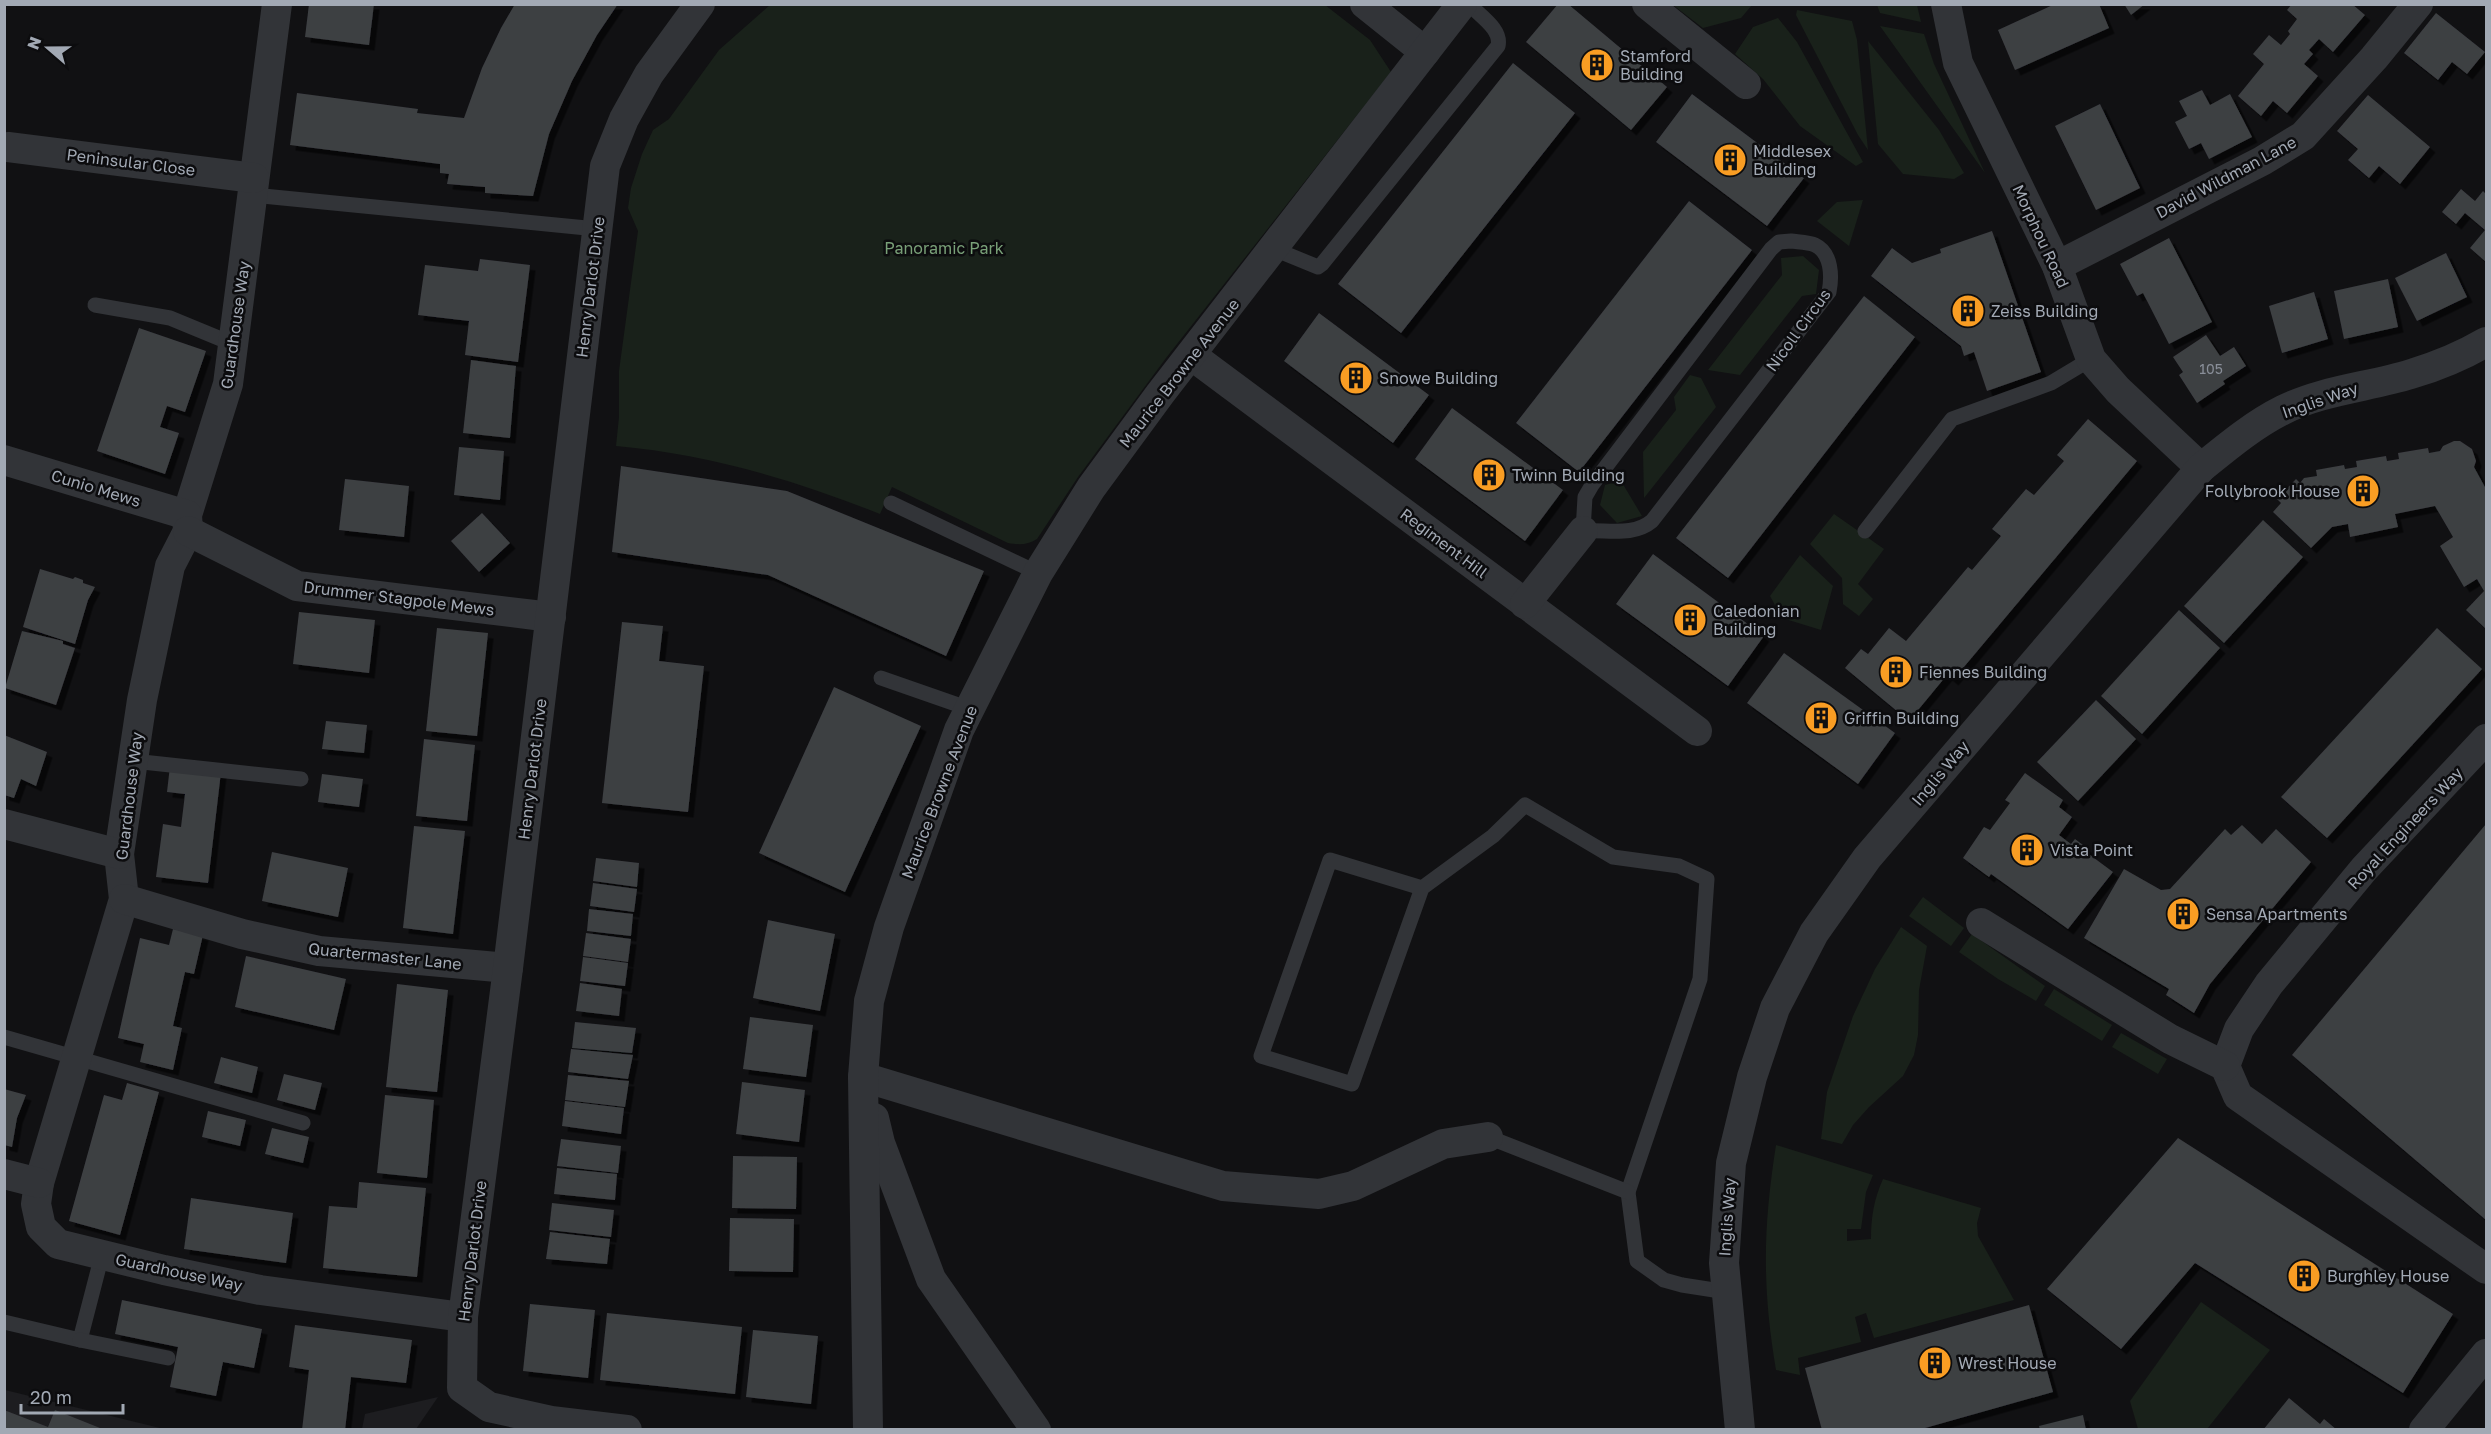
<svg xmlns="http://www.w3.org/2000/svg" width="2491" height="1434" font-family="'Golos Text',sans-serif">
  <style>
    .built { fill: #1d1d20 }
    .green { fill: #19211a }
    .building { fill: #3d3f43; filter: url(#shadow) }
    .lines { fill: none; stroke-linecap: round; stroke-linejoin: round }
    .service { stroke: #323438; stroke-width: 15 }
    .minor { stroke: #323438; stroke-width: 30 }
    .labels { text-anchor: middle; stroke-width: 5; stroke-linejoin: round; paint-order: stroke }
    .number-label { font-size: 14px; fill: #898e98 }
    .poi-label { font-size: 16px; fill: #a2a9b4; stroke: #0c0c0e; text-anchor: start }
    .street-label { font-size: 16px; fill: #a2a9b4; stroke: #0c0c0e }
    .park-label { font-size: 16px; fill: #79a078; stroke: #0c0c0e }
  </style>
  <defs>
    <filter id="shadow"><feDropShadow dx="5.5" dy="5.5" stdDeviation="0" flood-color="#0009"/></filter>
  </defs>
  <rect width="100%" height="100%" fill="#111113"/>
  <g class="built">
    <path d="M 5,1390 L 164,1429 L 5,1429 Z"/>
    <path d="M 438,1397 L 416,1429 L 362,1429 L 365,1414 Z"/>
  </g>
  <g class="green">
    <path d="M 770,5 L 1325,5 L 1370,40 L 1391,72 L 1166,358 L 1078,477 L 1037,539 C 1027,545 1020,545 1008,543 L 892,487 L 880,514 C 795,480 707,454 616,446 L 619,417 L 619,371 L 638,231 L 628,208 L 631,188 L 642,154 L 653,130 L 669,119 L 719,50 Z"/>
    <path d="M 1673,5 L 1752,5 L 1741,18 L 1703,28 Z"/>
    <path d="M 1877,5 L 1917,5 L 1921,22 L 1880,13 Z"/>
    <path d="M 1797,10 L 1852,21 L 1857,40 L 1868,150 L 1858,135 L 1796,15 Z"/>
    <path d="M 1778,18 L 1797,42 L 1863,162 L 1856,166 L 1800,126 L 1763,79 L 1735,54 L 1753,27 Z"/>
    <path d="M 1880,26 L 1924,34 L 1934,64 L 1985,173 Z"/>
    <path d="M 1868,41 L 1939,130 L 1964,173 L 1954,179 L 1903,174 L 1878,144 Z"/>
    <path d="M 1863,200 L 1849,246 L 1817,221 L 1837,202 Z"/>
    <path d="M 1803,256 L 1819,270 L 1816,294 L 1802,296 L 1740,375 L 1708,370 L 1782,275 L 1781,258 Z"/>
    <path d="M 1690,375 L 1701,378 L 1716,407 L 1644,498 L 1643,452 L 1676,410 L 1674,397 Z"/>
    <path d="M 1621,481 L 1642,516 L 1617,523 L 1600,505 L 1605,485 Z"/>
    <path d="M 1834,514 L 1884,549 L 1858,584 L 1873,599 L 1859,616 L 1843,604 L 1842,578 L 1810,544 Z"/>
    <path d="M 1800,555 L 1833,586 L 1821,630 L 1782,618 L 1770,596 Z"/>
    <path d="M 1923,897 L 1964,928 L 1951,946 L 1909,916 Z"/>
    <path d="M 1901,927 L 1927,946 L 1919,990 L 1918,1035 L 1914,1055 L 1903,1076 L 1869,1107 L 1853,1125 L 1842,1144 L 1821,1139 L 1827,1092 L 1853,1016 L 1875,969 Z"/>
    <path d="M 1972,934 L 2045,986 L 2036,1001 L 1998,979 L 1959,952 Z"/>
    <path d="M 2054,989 L 2112,1025 L 2102,1041 L 2044,1005 Z"/>
    <path d="M 2121,1033 L 2167,1059 L 2158,1074 L 2112,1047 Z"/>
    <path d="M 1776,1145 L 1873,1175 L 1866,1192 L 1861,1229 L 1847,1229 L 1847,1241 L 1871,1239 C 1871,1217 1874,1199 1883,1179 L 1981,1208 L 1977,1223 L 1978,1236 L 2014,1300 L 1874,1338 L 1866,1313 L 1855,1317 L 1861,1342 L 1798,1358 L 1800,1375 L 1776,1370 C 1762,1287 1763,1228 1776,1145 Z"/>
    <path d="M 2201,1302 L 2270,1350 L 2207,1429 L 2138,1429 L 2130,1401 Z"/>
  </g>
  <g class="building">
    <path d="M 309,4 L 374,4 L 369,45 L 305,37 Z"/>
    <path d="M 515,4 L 618,4 L 597,35 L 572,81 L 549,134 L 533,196 L 485,193 L 485,187 L 447,184 L 449,174 L 440,173 L 440,164 L 290,145 L 297,93 L 418,109 L 417,113 L 464,118 L 482,68 L 501,28 Z"/>
    <path d="M 1558,4 L 1568,4 L 1667,87 L 1631,130 L 1526,42 Z"/>
    <path d="M 2055,4 L 2099,4 L 2109,28 L 2015,70 L 1998,30 Z"/>
    <path d="M 2124,4 L 2145,4 L 2131,15 Z"/>
    <path d="M 2292,4 L 2352,4 L 2365,15 L 2333,52 L 2319,39 L 2309,50 L 2313,54 L 2304,64 L 2318,76 L 2287,113 L 2273,101 L 2261,116 L 2238,96 L 2264,64 L 2253,54 L 2269,35 L 2281,45 L 2290,34 L 2288,31 L 2297,19 L 2287,10 Z"/>
    <path d="M 2436,13 L 2485,52 L 2467,74 L 2452,62 L 2438,80 L 2404,53 Z"/>
    <path d="M 1513,63 L 1575,113 L 1401,333 L 1338,284 Z"/>
    <path d="M 2202,90 L 2210,105 L 2230,94 L 2252,137 L 2209,159 L 2201,143 L 2189,149 L 2175,122 L 2187,116 L 2179,101 Z"/>
    <path d="M 1692,94 L 1804,178 L 1767,226 L 1656,142 Z"/>
    <path d="M 2368,95 L 2430,147 L 2400,184 L 2379,166 L 2369,178 L 2348,160 L 2358,149 L 2337,131 Z"/>
    <path d="M 2100,104 L 2140,188 L 2096,210 L 2055,126 Z"/>
    <path d="M 2461,189 L 2475,201 L 2483,191 L 2486,194 L 2486,262 L 2470,248 L 2485,230 L 2465,213 L 2456,224 L 2442,212 Z"/>
    <path d="M 1689,201 L 1752,250 L 1579,472 L 1516,423 Z"/>
    <path d="M 1992,231 L 2041,372 L 1987,391 L 1974,352 L 1964,356 L 1961,346 L 1871,276 L 1892,248 L 1912,263 L 1941,253 L 1940,249 Z"/>
    <path d="M 2169,238 L 2212,322 L 2169,344 L 2143,293 L 2137,296 L 2120,264 Z"/>
    <path d="M 2446,253 L 2467,297 L 2417,321 L 2395,278 Z"/>
    <path d="M 480,259 L 530,265 L 518,362 L 465,355 L 469,321 L 418,315 L 425,265 L 478,271 Z"/>
    <path d="M 2388,279 L 2398,327 L 2344,339 L 2334,291 Z"/>
    <path d="M 2314,292 L 2328,339 L 2282,353 L 2269,306 Z"/>
    <path d="M 1864,296 L 1915,337 L 1728,578 L 1676,538 Z"/>
    <path d="M 1319,313 L 1429,395 L 1393,443 L 1284,361 Z"/>
    <path d="M 139,328 L 206,351 L 185,412 L 167,406 L 160,427 L 179,433 L 165,474 L 97,451 Z"/>
    <path d="M 2206,335 L 2220,356 L 2234,347 L 2246,366 L 2223,381 L 2225,384 L 2197,403 L 2179,375 L 2183,372 L 2173,357 Z"/>
    <path d="M 471,360 L 516,366 L 510,438 L 463,433 Z"/>
    <path d="M 1452,408 L 1563,490 L 1525,541 L 1415,459 Z"/>
    <path d="M 2088,419 L 2137,461 L 1953,680 L 1947,675 L 1909,721 L 1845,668 L 1861,649 L 1868,654 L 1889,628 L 1906,641 L 1968,567 L 1972,570 L 2001,536 L 1992,529 L 2026,489 L 2034,495 L 2064,461 L 2057,455 Z"/>
    <path d="M 2454,441 L 2460,441 L 2472,449 L 2476,461 L 2474,467 L 2486,489 L 2486,629 L 2466,610 L 2484,591 L 2477,579 L 2464,587 L 2440,546 L 2453,537 L 2435,506 L 2395,514 L 2398,527 L 2350,537 L 2348,524 L 2332,527 L 2311,548 L 2273,512 L 2281,503 L 2277,499 L 2296,479 L 2300,483 L 2304,478 L 2317,476 L 2316,470 L 2344,465 L 2345,469 L 2357,467 L 2356,461 L 2386,456 L 2387,461 L 2399,459 L 2398,453 L 2428,448 L 2429,453 L 2440,451 L 2443,446 Z"/>
    <path d="M 459,447 L 504,451 L 500,500 L 454,495 Z"/>
    <path d="M 621,466 L 787,491 L 984,571 L 946,656 L 768,575 L 612,552 Z"/>
    <path d="M 345,479 L 409,486 L 404,537 L 339,530 Z"/>
    <path d="M 482,513 L 510,543 L 479,572 L 451,541 Z"/>
    <path d="M 2263,520 L 2303,557 L 2224,643 L 2184,606 Z"/>
    <path d="M 1653,554 L 1764,636 L 1728,686 L 1616,604 Z"/>
    <path d="M 40,569 L 73,579 L 75,577 L 83,580 L 83,583 L 95,587 L 88,600 L 75,644 L 23,627 Z"/>
    <path d="M 2179,610 L 2220,648 L 2142,734 L 2101,696 Z"/>
    <path d="M 299,612 L 375,620 L 369,673 L 293,664 Z"/>
    <path d="M 622,622 L 663,626 L 659,661 L 704,666 L 688,812 L 602,803 Z"/>
    <path d="M 437,628 L 488,633 L 477,736 L 426,731 Z"/>
    <path d="M 2437,628 L 2482,669 L 2327,838 L 2281,797 Z"/>
    <path d="M 22,631 L 63,641 L 63,644 L 75,648 L 56,705 L 5,688 Z"/>
    <path d="M 1784,653 L 1895,733 L 1858,784 L 1747,703 Z"/>
    <path d="M 834,687 L 921,726 L 845,892 L 759,853 Z"/>
    <path d="M 2096,700 L 2136,739 L 2078,801 L 2037,762 Z"/>
    <path d="M 326,721 L 367,725 L 364,753 L 322,749 Z"/>
    <path d="M 4,735 L 47,752 L 36,786 L 21,779 L 14,798 L 4,795 Z"/>
    <path d="M 424,739 L 475,745 L 467,821 L 416,816 Z"/>
    <path d="M 170,766 L 221,772 L 208,883 L 156,877 L 163,824 L 181,827 L 185,794 L 167,792 Z"/>
    <path d="M 2025,773 L 2063,800 L 2059,807 L 2072,817 L 2059,835 L 2071,844 L 2075,839 L 2087,848 L 2086,852 L 2113,872 L 2068,929 L 1991,874 L 1989,877 L 1963,858 L 1984,827 L 1990,830 L 2010,803 L 2005,800 Z"/>
    <path d="M 322,774 L 363,779 L 359,807 L 318,802 Z"/>
    <path d="M 2486,824 L 2486,1220 L 2292,1055 Z"/>
    <path d="M 2242,825 L 2262,844 L 2276,829 L 2311,862 L 2210,984 L 2194,1013 L 2166,995 L 2169,989 L 2084,938 L 2124,869 L 2161,890 L 2170,889 L 2225,829 L 2231,835 Z"/>
    <path d="M 414,826 L 465,831 L 453,934 L 403,928 Z"/>
    <path d="M 272,852 L 348,868 L 338,917 L 262,901 Z"/>
    <path d="M 596,858 L 639,863 L 637,887 L 593,881 Z"/>
    <path d="M 593,883 L 637,889 L 634,912 L 590,906 Z"/>
    <path d="M 589,909 L 633,914 L 631,936 L 587,931 Z"/>
    <path d="M 768,920 L 835,934 L 820,1011 L 753,998 Z"/>
    <path d="M 173,929 L 203,935 L 194,974 L 185,972 L 173,1026 L 182,1028 L 173,1070 L 140,1062 L 144,1044 L 118,1038 L 140,938 L 169,945 Z"/>
    <path d="M 586,933 L 631,939 L 628,962 L 583,956 Z"/>
    <path d="M 246,956 L 346,979 L 334,1030 L 235,1007 Z"/>
    <path d="M 583,957 L 628,963 L 625,986 L 580,981 Z"/>
    <path d="M 580,983 L 622,989 L 619,1016 L 576,1011 Z"/>
    <path d="M 397,984 L 448,990 L 437,1092 L 386,1087 Z"/>
    <path d="M 750,1017 L 813,1025 L 806,1077 L 743,1069 Z"/>
    <path d="M 575,1022 L 636,1028 L 632,1053 L 572,1048 Z"/>
    <path d="M 571,1049 L 633,1055 L 628,1079 L 568,1072 Z"/>
    <path d="M 221,1057 L 258,1067 L 252,1093 L 214,1083 Z"/>
    <path d="M 284,1074 L 322,1083 L 315,1110 L 277,1100 Z"/>
    <path d="M 568,1075 L 629,1081 L 625,1107 L 565,1100 Z"/>
    <path d="M 742,1082 L 805,1090 L 799,1142 L 736,1134 Z"/>
    <path d="M 127,1083 L 159,1092 L 120,1235 L 69,1221 L 104,1095 L 122,1100 Z"/>
    <path d="M 4,1089 L 26,1095 L 17,1118 L 12,1147 L 4,1145 Z"/>
    <path d="M 385,1095 L 434,1100 L 427,1178 L 377,1173 Z"/>
    <path d="M 565,1101 L 624,1108 L 621,1134 L 562,1126 Z"/>
    <path d="M 208,1111 L 246,1120 L 240,1146 L 202,1137 Z"/>
    <path d="M 272,1128 L 309,1137 L 303,1163 L 265,1154 Z"/>
    <path d="M 2178,1138 L 2453,1314 L 2403,1393 L 2195,1263 L 2121,1349 L 2047,1289 Z"/>
    <path d="M 561,1139 L 621,1146 L 618,1173 L 557,1166 Z"/>
    <path d="M 733,1156 L 797,1157 L 796,1209 L 732,1208 Z"/>
    <path d="M 557,1168 L 617,1174 L 615,1200 L 554,1194 Z"/>
    <path d="M 359,1182 L 426,1188 L 417,1277 L 323,1268 L 329,1206 L 357,1208 Z"/>
    <path d="M 191,1198 L 293,1213 L 286,1263 L 184,1249 Z"/>
    <path d="M 552,1203 L 614,1210 L 611,1237 L 549,1230 Z"/>
    <path d="M 730,1218 L 794,1219 L 793,1272 L 729,1271 Z"/>
    <path d="M 550,1232 L 610,1239 L 607,1264 L 546,1259 Z"/>
    <path d="M 122,1300 L 262,1329 L 254,1368 L 223,1362 L 216,1396 L 170,1387 L 178,1347 L 115,1334 Z"/>
    <path d="M 530,1304 L 595,1310 L 588,1378 L 523,1371 Z"/>
    <path d="M 2029,1305 L 2053,1392 L 1918,1430 L 1822,1430 L 1805,1368 Z"/>
    <path d="M 607,1313 L 742,1327 L 735,1394 L 600,1380 Z"/>
    <path d="M 295,1325 L 412,1340 L 406,1383 L 351,1377 L 345,1430 L 302,1430 L 309,1370 L 289,1367 Z"/>
    <path d="M 753,1330 L 818,1336 L 811,1404 L 746,1397 Z"/>
    <path d="M 2289,1398 L 2320,1424 L 2324,1419 L 2337,1430 L 2263,1430 Z"/>
    <path d="M 4,1410 L 48,1427 L 55,1410 L 105,1430 L 4,1430 Z"/>
    <path d="M 2083,1415 L 2086,1430 L 2040,1430 L 2039,1426 Z"/>
  </g>
  <g class="lines">
    <g class="service">
      <path d="M 253,195 L 597,229"/>
      <path d="M 1791,241 C 1798,242 1809,242 1815,245 C 1832,253 1832,277 1829,292 L 1652,521 C 1633,537 1606,529 1583,531 L 1585,497 L 1592,485 L 1771,249 L 1779,242 Z"/>
      <path d="M 1274,249 L 1318,267 L 1322,264 L 1498,46 C 1502,29 1480,16 1469,4"/>
      <path d="M 95,305 L 170,318 L 233,344"/>
      <path d="M 891,503 L 1038,573"/>
      <path d="M 1865,531 L 1952,419 L 2051,383 L 2091,359"/>
      <path d="M 881,678 L 970,709"/>
      <path d="M 133,761 L 301,779"/>
      <path d="M 1422,888 L 1330,860 L 1261,1056 L 1352,1084 L 1422,888 L 1493,836 L 1525,805 L 1613,857 L 1679,866 L 1707,879 L 1700,979 L 1628,1192 L 1637,1261 L 1664,1280 L 1682,1285 L 1727,1292"/>
      <path d="M 4,1037 L 303,1123"/>
      <path d="M 1488,1137 L 1628,1192"/>
      <path d="M 4,1322 L 80,1340 L 102,1255"/>
      <path d="M 80,1340 L 168,1358"/>
    </g>
    <g class="minor">
      <path d="M 277,4 L 228,384 L 187,515 L 188,531 L 170,566 L 142,700 L 119,854 L 124,899 L 39,1183 L 36,1204 L 41,1227 L 58,1244 L 164,1270 L 260,1290 L 463,1317"/>
      <path d="M 1365,4 L 1425,52"/>
      <path d="M 1647,4 L 1746,84"/>
      <path d="M 1946,4 L 1958,63 L 2057,266 L 2091,359 L 2118,390 L 2201,468"/>
      <path d="M 8,147 L 254,178"/>
      <path d="M 2057,266 L 2262,161 L 2303,136 L 2374,58 L 2418,4"/>
      <path d="M 1191,355 L 1697,731"/>
      <path d="M 4,460 L 187,515"/>
      <path d="M 188,531 L 297,586 L 551,617"/>
      <path d="M 1525,604 L 1583,531"/>
      <path d="M 2486,739 L 2364,869 L 2269,984 L 2239,1029 L 2225,1066 L 2238,1096 L 2486,1269"/>
      <path d="M 4,824 L 119,854"/>
      <path d="M 124,899 L 242,934 L 319,951 L 508,968"/>
      <path d="M 1981,923 L 2170,1039 L 2225,1066"/>
      <path d="M 863,1077 L 1223,1186 L 1319,1194 L 1353,1186 L 1443,1144 L 1488,1137"/>
      <path d="M 874,1118 L 880,1143 L 931,1279 L 1036,1430"/>
      <path d="M 4,1174 L 39,1183"/>
      <path d="M 627,1430 L 551,1421 L 489,1407 L 462,1388 L 463,1317 L 508,968 L 605,166 L 624,119 L 649,74 L 700,4"/>
      <path d="M 868,1430 L 863,1077 L 869,1001 L 889,927 L 959,730 L 1038,573 L 1091,488 L 1160,394 L 1462,4"/>
      <path d="M 1740,1430 L 1724,1263 L 1731,1163 L 1752,1077 L 1775,1008 L 1814,933 L 1867,858 L 2201,468 C 2227,447 2253,425 2283,410 C 2323,390 2369,387 2411,374 C 2438,366 2462,356 2486,342"/>
      <path d="M 2424,1430 L 2486,1354"/>
    </g>
  </g>
  <defs>
    <symbol id="building-disc" viewBox="-11 -11 22 22"><circle r="9.5" fill="#f99d23" stroke="#0c0c0e"/><path d="M-4-6H4V6H1V3H-1V6H-4ZM-2.5-4.3h1.7v1.8h-1.7ZM.8-4.3h1.7v1.8H.8ZM-2.5-1h1.7V.8h-1.7ZM.8-1h1.7V.8H.8Z" fill="#111"/></symbol>
  </defs>
  <g fill-rule="evenodd">
    <use href="#building-disc" x="1578" y="46" width="38" height="38"/>
    <use href="#building-disc" x="1711" y="141" width="38" height="38"/>
    <use href="#building-disc" x="1949" y="292" width="38" height="38"/>
    <use href="#building-disc" x="1337" y="359" width="38" height="38"/>
    <use href="#building-disc" x="1470" y="456" width="38" height="38"/>
    <use href="#building-disc" x="2344" y="472" width="38" height="38"/>
    <use href="#building-disc" x="1671" y="601" width="38" height="38"/>
    <use href="#building-disc" x="1877" y="653" width="38" height="38"/>
    <use href="#building-disc" x="1802" y="699" width="38" height="38"/>
    <use href="#building-disc" x="2008" y="831" width="38" height="38"/>
    <use href="#building-disc" x="2164" y="895" width="38" height="38"/>
    <use href="#building-disc" x="2285" y="1257" width="38" height="38"/>
    <use href="#building-disc" x="1916" y="1344" width="38" height="38"/>
  </g>
  <g class="labels">
    <g class="number-label">
      <text x="2211" y="374">105</text>
    </g>
    <g class="poi-label">
      <text x="1620" y="62">Stamford<tspan x="1620" dy="18">Building</tspan></text>
      <text x="1753" y="157">Middlesex<tspan x="1753" dy="18">Building</tspan></text>
      <text x="1991" y="317">Zeiss Building</text>
      <text x="1379" y="384">Snowe Building</text>
      <text x="1512" y="481">Twinn Building</text>
      <text x="2340" y="497" text-anchor="end">Follybrook House</text>
      <text x="1713" y="617">Caledonian<tspan x="1713" dy="18">Building</tspan></text>
      <text x="1919" y="678">Fiennes Building</text>
      <text x="1844" y="724">Griffin Building</text>
      <text x="2050" y="856">Vista Point</text>
      <text x="2206" y="920">Sensa Apartments</text>
      <text x="2327" y="1282">Burghley House</text>
      <text x="1958" y="1369">Wrest House</text>
    </g>
    <g class="street-label">
      <text transform="translate(131 162) rotate(7)" y="6">Peninsular Close</text>
      <text transform="translate(2226 177) rotate(-28)" y="6">David Wildman Lane</text>
      <text transform="translate(2041 236) rotate(65)" y="6">Morphou Road</text>
      <text transform="translate(590 287) rotate(-83)" y="6">Henry Darlot Drive</text>
      <text transform="translate(235 325) rotate(-82)" y="6">Guardhouse Way</text>
      <text transform="translate(1798 330) rotate(-54)" y="6">Nicoll Circus</text>
      <text transform="translate(1179 373) rotate(-52)" y="6">Maurice Browne Avenue</text>
      <text transform="translate(2320 400) rotate(-19)" y="6">Inglis Way</text>
      <text transform="translate(96 488) rotate(17)" y="6">Cunio Mews</text>
      <text transform="translate(1444 543) rotate(37)" y="6">Regiment Hill</text>
      <text transform="translate(399 598) rotate(7)" y="6">Drummer Stagpole Mews</text>
      <text transform="translate(532 769) rotate(-83)" y="6">Henry Darlot Drive</text>
      <text transform="translate(1940 773) rotate(-50)" y="6">Inglis Way</text>
      <text transform="translate(939 792) rotate(-69)" y="6">Maurice Browne Avenue</text>
      <text transform="translate(129 796) rotate(-83)" y="6">Guardhouse Way</text>
      <text transform="translate(2405 828) rotate(-47)" y="6">Royal Engineers Way</text>
      <text transform="translate(385 956) rotate(6)" y="6">Quartermaster Lane</text>
      <text transform="translate(1727 1217) rotate(-86)" y="6">Inglis Way</text>
      <text transform="translate(472 1251) rotate(-83)" y="6">Henry Darlot Drive</text>
      <text transform="translate(179 1272) rotate(12)" y="6">Guardhouse Way</text>
    </g>
    <g class="park-label">
      <text x="944" y="254">Panoramic Park</text>
    </g>
  </g>
  <rect width="2491" height="1434" fill="none" stroke="#a2a9b4" stroke-width="12"/>
  <g transform="translate(48 48) rotate(290)" stroke="#0c0c0e" stroke-width="4.5" paint-order="stroke">
  <path d="M0-4.5L10 22L0 15L-10 22Z" fill="#a2a9b4"/>
  <text y="-9" font-size="16" font-weight="bold" text-anchor="middle" fill="#a2a9b4">N</text>
  </g>
  <path d="M21 1404v9h102v-9" fill="none" stroke="#a2a9b4" stroke-width="3"/>
  <text x="30" y="1404" font-size="18" fill="#a2a9b4" stroke="#0c0c0e" stroke-width="4.5" paint-order="stroke">20 m</text>
</svg>
